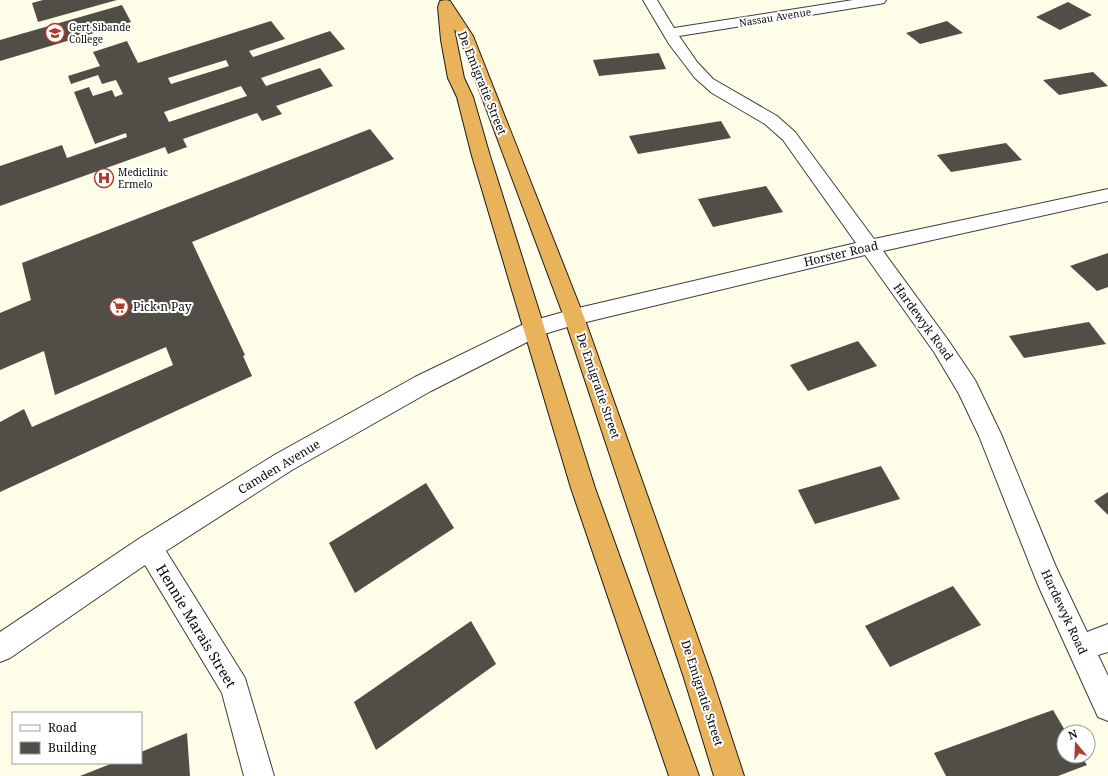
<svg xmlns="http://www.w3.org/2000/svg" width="1108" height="776" font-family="'Noto Serif',serif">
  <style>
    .building { fill: #514d47; fill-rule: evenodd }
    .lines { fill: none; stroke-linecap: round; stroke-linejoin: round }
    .minor-casing { stroke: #3d3d3d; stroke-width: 2 }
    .highway-casing { stroke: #1b1b1b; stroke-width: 2 }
    .minor { fill: #fff; fill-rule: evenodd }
    .highway { fill: #e8b35b; fill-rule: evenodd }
    .labels { text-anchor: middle; stroke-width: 4; stroke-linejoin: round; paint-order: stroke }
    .far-street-label { font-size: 10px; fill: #0a0a0a; stroke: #fff }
    .far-poi-label { font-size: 10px; fill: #0a0a0a; stroke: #fff; text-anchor: start }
    .street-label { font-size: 12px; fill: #0a0a0a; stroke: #fff }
    .poi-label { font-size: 12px; fill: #0a0a0a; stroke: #fff; text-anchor: start }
    .near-street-label { font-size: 14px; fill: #0a0a0a; stroke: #fff }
  </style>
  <rect width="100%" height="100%" fill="#fdfde8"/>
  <g class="building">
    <path d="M 43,0 L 117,0 L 38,22 L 32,3 Z"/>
    <path d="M 1068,2 L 1092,15 L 1060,30 L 1036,17 Z"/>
    <path d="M 122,5 L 131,22 L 0,61 L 0,40 Z"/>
    <path d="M 271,21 L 285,39 L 249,51 L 253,57 L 330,31 L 345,49 L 261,78 L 266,86 L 320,68 L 333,86 L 276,106 L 282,114 L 262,121 L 257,113 L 183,139 L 187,147 L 168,154 L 165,147 L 0,206 L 0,166 L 62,145 L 67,158 L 127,137 L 126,133 L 95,144 L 74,92 L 89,87 L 93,96 L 112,90 L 115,97 L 123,94 L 116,80 L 102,84 L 98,75 L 71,84 L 68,76 L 100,66 L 93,52 L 127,41 L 138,63 ZM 226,60 L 229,66 L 171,84 L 168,78 ZM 241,86 L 247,96 L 169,122 L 164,112 Z"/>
    <path d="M 947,21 L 963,33 L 920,44 L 906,33 Z"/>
    <path d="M 659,53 L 666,69 L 599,76 L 593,60 Z"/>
    <path d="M 1093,72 L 1108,86 L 1059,95 L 1043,80 Z"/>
    <path d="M 721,121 L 731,138 L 638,154 L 629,136 Z"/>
    <path d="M 370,129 L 394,159 L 192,242 L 245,355 L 243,356 L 252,376 L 0,492 L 0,422 L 24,409 L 32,427 L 173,365 L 166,347 L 55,395 L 44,351 L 0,370 L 0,313 L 31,300 L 22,263 Z"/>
    <path d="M 1006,143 L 1022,160 L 951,172 L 937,155 Z"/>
    <path d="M 766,186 L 783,212 L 713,227 L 698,199 Z"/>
    <path d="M 1108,253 L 1108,287 L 1097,291 L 1070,266 Z"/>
    <path d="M 1089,322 L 1106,344 L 1024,358 L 1009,336 Z"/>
    <path d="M 858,341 L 877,366 L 808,391 L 790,365 Z"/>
    <path d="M 881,466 L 900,499 L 815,524 L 798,490 Z"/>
    <path d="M 426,483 L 454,528 L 355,593 L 329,543 Z"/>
    <path d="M 1108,492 L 1108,515 L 1094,501 Z"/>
    <path d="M 953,586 L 981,625 L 890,667 L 865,626 Z"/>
    <path d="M 471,621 L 496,664 L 376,750 L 354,702 Z"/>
    <path d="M 1053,710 L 1066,732 L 1064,732 L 1064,756 L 1081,756 L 1087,765 L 1058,776 L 946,776 L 934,753 Z"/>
    <path d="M 187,733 L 190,776 L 80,776 L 113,763 L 141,763 L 141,752 Z"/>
  </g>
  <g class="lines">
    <defs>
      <path id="minor" d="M 643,0 L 657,0 L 674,28 L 853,0 L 886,0 L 884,3 L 879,4 L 679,36 L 697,62 L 713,79 L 777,116 L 795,132 L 874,239 L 1108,189 L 1108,201 L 883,251 L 948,340 L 975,380 L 1001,434 L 1056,567 L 1087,632 L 1108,624 L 1108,652 L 1098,655 L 1108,676 L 1108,721 L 1098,717 L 1038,585 L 979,436 L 959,394 L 934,352 L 865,255 L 574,325 L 541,335 L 431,391 L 292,470 L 166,551 L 245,678 L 274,776 L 244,776 L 222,693 L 145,565 L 10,658 L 0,662 L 0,632 L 140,538 L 276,454 L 415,377 L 528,322 L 574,309 L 856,243 L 783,140 L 765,124 L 712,93 L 695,78 L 669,44 Z"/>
      <path id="highway" d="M 446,0 L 450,1 L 473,36 L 584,317 L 712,678 L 744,776 L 714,776 L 684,678 L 564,317 L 459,36 L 454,29 L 464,78 L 473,97 L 490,156 L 595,488 L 699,776 L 669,776 L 571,488 L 472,156 L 457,97 L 448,78 L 441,40 L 438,7 L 440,1 Z"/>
    </defs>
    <use href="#minor" class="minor-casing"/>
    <use href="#highway" class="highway-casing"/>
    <use href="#minor" class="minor"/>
    <use href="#highway" class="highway"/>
  </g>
  <defs>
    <symbol id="university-ring" viewBox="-11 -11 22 22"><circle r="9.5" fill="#fff" stroke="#ad3d2e" stroke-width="1.5"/><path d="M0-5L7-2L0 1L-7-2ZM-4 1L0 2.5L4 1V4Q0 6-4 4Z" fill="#ad3d2e"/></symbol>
    <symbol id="hospital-ring" viewBox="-11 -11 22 22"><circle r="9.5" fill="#fff" stroke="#ad3d2e" stroke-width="1.5"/><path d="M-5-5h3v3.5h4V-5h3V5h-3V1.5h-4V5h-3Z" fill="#ad3d2e"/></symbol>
    <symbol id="supermarket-ring" viewBox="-11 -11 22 22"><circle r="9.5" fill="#fff" stroke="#ad3d2e" stroke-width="1.5"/><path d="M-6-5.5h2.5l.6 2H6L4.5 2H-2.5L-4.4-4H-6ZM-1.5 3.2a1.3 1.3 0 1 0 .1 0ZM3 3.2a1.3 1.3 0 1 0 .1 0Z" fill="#ad3d2e"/></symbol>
  </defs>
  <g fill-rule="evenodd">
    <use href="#university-ring" x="44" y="22" width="22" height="22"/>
    <use href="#hospital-ring" x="93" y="167" width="22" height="22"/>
    <use href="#supermarket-ring" x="108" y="296" width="22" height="22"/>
  </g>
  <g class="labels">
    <g class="far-street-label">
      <text transform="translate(775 17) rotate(-9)" y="4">Nassau Avenue</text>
    </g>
    <g class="far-poi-label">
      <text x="69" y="31">Gert Sibande<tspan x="69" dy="12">College</tspan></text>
      <text x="118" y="176">Mediclinic<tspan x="118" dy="12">Ermelo</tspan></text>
    </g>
    <g class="street-label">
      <text transform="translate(482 83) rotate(68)" y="4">De Emigratie Street</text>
      <text transform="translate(841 254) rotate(-13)" y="4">Horster Road</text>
      <text transform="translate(923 322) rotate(54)" y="4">Hardewyk Road</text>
      <text transform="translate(598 386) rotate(71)" y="4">De Emigratie Street</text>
      <text transform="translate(279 467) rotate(-31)" y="4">Camden Avenue</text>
      <text transform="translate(1064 612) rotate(65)" y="4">Hardewyk Road</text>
      <text transform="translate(702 693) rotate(72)" y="4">De Emigratie Street</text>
    </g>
    <g class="poi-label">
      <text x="133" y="311">Pick n Pay</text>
    </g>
    <g class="near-street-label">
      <text transform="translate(196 626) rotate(59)" y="5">Hennie Marais Street</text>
    </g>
  </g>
  <rect x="12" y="712" width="130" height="52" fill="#ffffff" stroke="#9d9d9d"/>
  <rect x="20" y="725" width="20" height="6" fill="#ffffff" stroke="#9d9d9d"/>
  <text x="48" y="732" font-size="12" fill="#0a0a0a">Road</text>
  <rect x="20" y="742" width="20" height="12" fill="#514d47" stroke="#9d9d9d"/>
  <text x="48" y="752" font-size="12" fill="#0a0a0a">Building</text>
  <g transform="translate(1076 744) rotate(341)"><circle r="19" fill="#ffffff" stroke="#9d9d9d"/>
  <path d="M0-3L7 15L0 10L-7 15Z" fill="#ad3d2e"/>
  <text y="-6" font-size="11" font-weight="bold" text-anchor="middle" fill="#0a0a0a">N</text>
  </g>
</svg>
